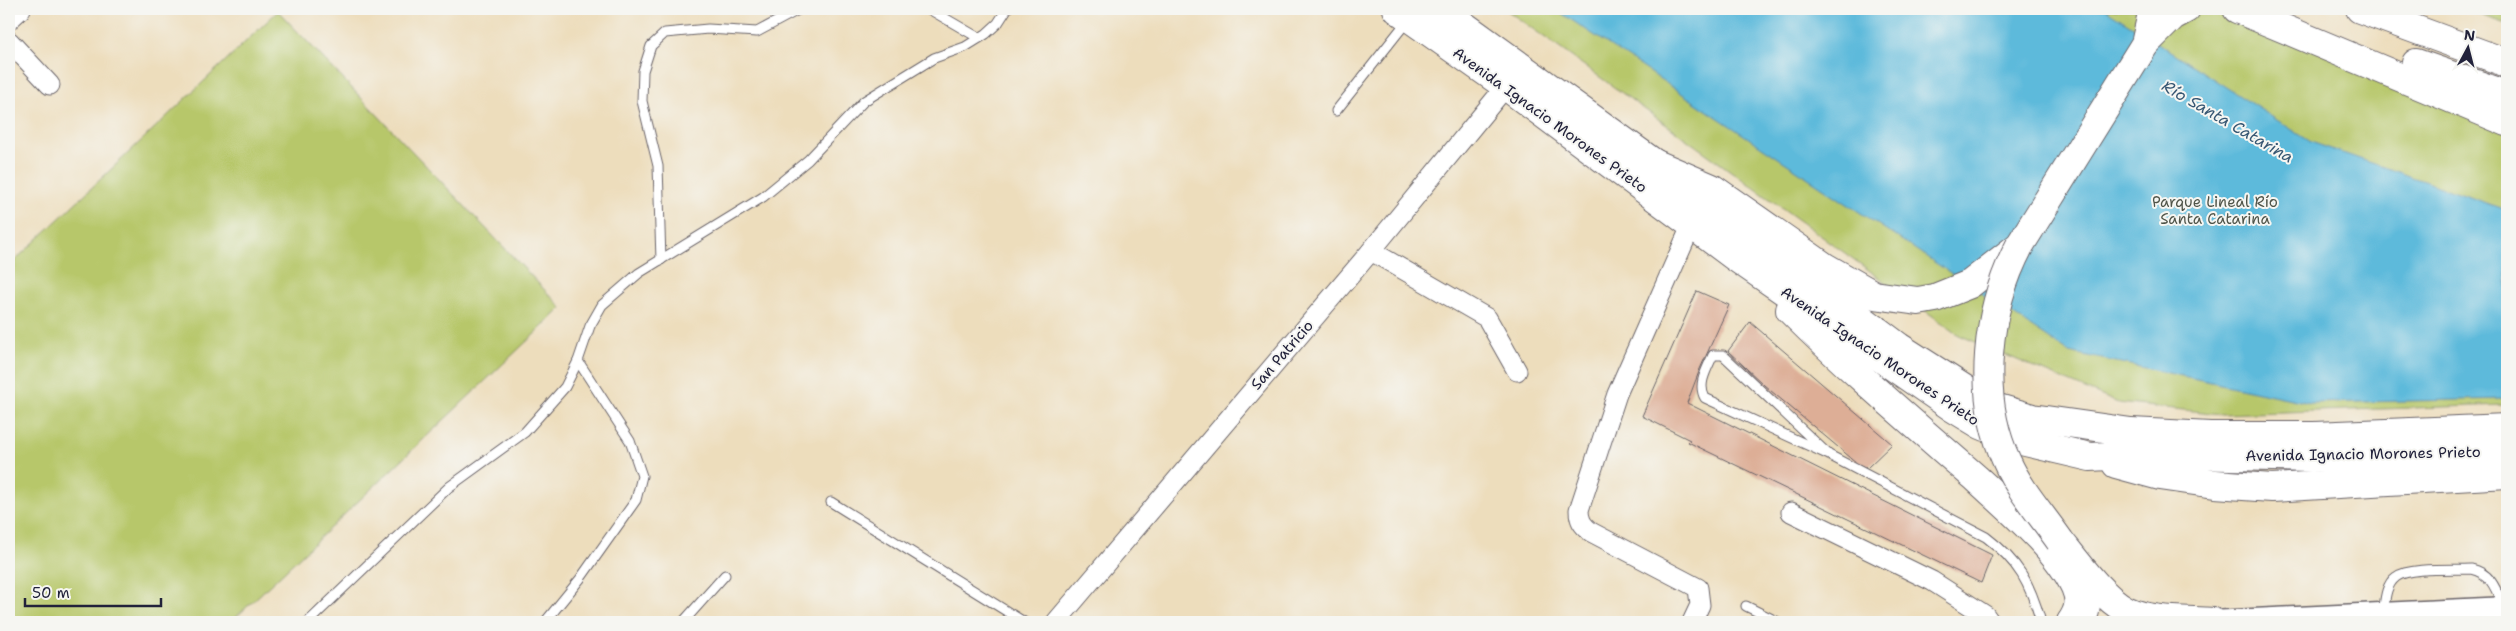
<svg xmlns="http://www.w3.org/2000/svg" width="2516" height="631" font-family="'Shantell Sans',sans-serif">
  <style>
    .green { fill: #b7c76a; stroke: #6c7452 }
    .water { fill: #5dbadb; stroke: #406e8b }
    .building { fill: #ddae96 }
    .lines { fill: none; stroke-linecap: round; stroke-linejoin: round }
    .service-casing { stroke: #696368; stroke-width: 11 }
    .minor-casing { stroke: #696368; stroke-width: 21 }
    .tertiary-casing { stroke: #696368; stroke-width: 25 }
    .primary-casing { stroke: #696368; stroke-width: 30 }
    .trunk-casing { stroke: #696368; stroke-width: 30 }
    .service { stroke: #fff; stroke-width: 9 }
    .minor { stroke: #fff; stroke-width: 19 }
    .tertiary { stroke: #fff; stroke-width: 22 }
    .primary { stroke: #fff; stroke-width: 28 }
    .trunk { stroke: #fff; stroke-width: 28 }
    .trunk-bridge-casing { stroke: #696368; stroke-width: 30; stroke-linecap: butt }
    .trunk-bridge { stroke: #fff; stroke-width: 28 }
    .labels { text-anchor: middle; stroke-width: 4; stroke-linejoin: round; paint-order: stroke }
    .street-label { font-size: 15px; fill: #22223b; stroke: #f6f6f2 }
    .park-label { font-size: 15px; fill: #4f5449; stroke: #f6f6f2 }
    .water-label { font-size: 16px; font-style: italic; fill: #375773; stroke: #f6f6f2 }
  </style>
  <rect width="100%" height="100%" fill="#f6f6f2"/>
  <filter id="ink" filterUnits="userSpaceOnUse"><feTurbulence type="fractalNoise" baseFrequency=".02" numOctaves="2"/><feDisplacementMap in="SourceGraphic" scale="10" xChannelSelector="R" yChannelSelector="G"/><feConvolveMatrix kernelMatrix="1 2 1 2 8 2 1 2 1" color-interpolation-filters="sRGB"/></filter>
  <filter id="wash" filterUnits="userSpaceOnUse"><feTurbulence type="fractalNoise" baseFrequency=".0096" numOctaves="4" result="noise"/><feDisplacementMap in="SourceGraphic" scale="20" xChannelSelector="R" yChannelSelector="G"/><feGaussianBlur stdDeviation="1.12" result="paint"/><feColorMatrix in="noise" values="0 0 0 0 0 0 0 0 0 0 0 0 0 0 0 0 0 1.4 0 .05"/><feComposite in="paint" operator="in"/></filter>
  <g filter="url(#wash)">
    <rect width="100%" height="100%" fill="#edddbc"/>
    <g class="green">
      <path d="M 1505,9 L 2257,9 L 2507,117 L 2507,405 L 2221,414 L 2118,403 L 1959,335 Z"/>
      <path d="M 2462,9 L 2507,9 L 2507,24 Z"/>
      <path d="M 278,11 L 562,308 L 231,622 L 9,622 L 9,266 Z"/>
    </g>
    <path class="water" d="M 1555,9 L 2105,9 L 2311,142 L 2507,210 L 2507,399 L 2310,403 L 2069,352 Z"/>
    <g id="blocks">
      <g class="building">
        <path d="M 1697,291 L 1729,305 L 1700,369 L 1687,403 L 1992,555 L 1981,583 L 1688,442 L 1690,440 L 1642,416 Z"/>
        <path d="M 1750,322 L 1892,444 L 1867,468 L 1857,463 L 1764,385 L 1728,351 Z"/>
      </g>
    </g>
  </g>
  <g filter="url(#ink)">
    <use href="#blocks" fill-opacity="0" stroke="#696368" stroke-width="1"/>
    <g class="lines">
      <defs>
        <g id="service">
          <path d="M 929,9 L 979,38"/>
          <path d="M 1336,111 L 1408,20"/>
          <path d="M 661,260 L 658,166 L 642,101 L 643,71 L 651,46 L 665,33 L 708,29 L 757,32 L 800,9"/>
          <path d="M 1829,455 L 1723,355 L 1713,355 C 1707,369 1697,384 1705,398 L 1829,455 L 1986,537 C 2019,562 2030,583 2041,622"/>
          <path d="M 831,502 L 1024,622"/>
          <path d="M 1746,606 L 1778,622"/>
          <path d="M 2383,614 C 2385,602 2385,585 2396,577 C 2409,567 2453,570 2471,569 C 2491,573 2496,589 2503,606"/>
          <path d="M 308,622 L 449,487 L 525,432 L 565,387 L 578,361 L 590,326 L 602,305 L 639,273 L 763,197 L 808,160 L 864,101 L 934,58 L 965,47 L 986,34 L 998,23 L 1007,9"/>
          <path d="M 545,622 L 580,579 L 636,500 L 642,476 L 630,441 L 578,361"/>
          <path d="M 683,622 L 725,575"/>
        </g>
        <g id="minor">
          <path d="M 9,20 L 21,9"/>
          <path d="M 9,41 L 50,85"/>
          <path d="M 1692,224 L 1617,394 L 1579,510 C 1579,520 1582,525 1591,532 L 1698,588 L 1700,605 L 1692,622"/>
          <path d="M 1371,251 L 1487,318 L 1517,371"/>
          <path d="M 1791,512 L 1932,581 L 1985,615 L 1990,622"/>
          <path d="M 1056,622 L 1371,251 L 1506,86"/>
        </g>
        <path id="tertiary" d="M 2211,622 L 2507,608"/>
        <g id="primary">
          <path d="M 1397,9 L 1506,86 L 1735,257 L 1953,408 L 1981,425 L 2017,440 L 2090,457 L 2145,454 L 2312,458 L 2507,450"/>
          <path d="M 1441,9 L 1654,163 L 1899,347 L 1991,406 L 2032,418 L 2131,432 L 2210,436 L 2314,436 L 2507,428"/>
          <path d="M 1790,310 C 1849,369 1913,423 1976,478 C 2007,507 2057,548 2075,587 C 2081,601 2079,610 2071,622"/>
          <path d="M 2116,464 L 2160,476 L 2215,484 L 2272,488 L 2507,474"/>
        </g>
        <g id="trunk">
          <path d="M 2237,9 L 2507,122"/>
          <path d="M 2360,9 L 2507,63"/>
          <path d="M 2146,43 L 2173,16 L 2186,9"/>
          <path d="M 2416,63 L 2507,95"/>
          <path d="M 1654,163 L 1712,188 L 1825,267 L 1874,295 L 1918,301 L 1935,298 L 1970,284 L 2020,245 L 2145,44 L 2153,9"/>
          <path d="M 2060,541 C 2076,561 2103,598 2126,610 C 2151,622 2186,620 2213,622"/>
          <path d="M 2071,622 L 2085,611 L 2090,580"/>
        </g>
      </defs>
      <use href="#service" class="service-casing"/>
      <use href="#minor" class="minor-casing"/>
      <use href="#tertiary" class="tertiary-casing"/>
      <use href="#primary" class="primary-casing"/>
      <use href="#trunk" class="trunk-casing"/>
      <use href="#service" class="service"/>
      <use href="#minor" class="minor"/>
      <use href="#tertiary" class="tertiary"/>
      <use href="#primary" class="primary"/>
      <use href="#trunk" class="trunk"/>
      <defs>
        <path id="trunk-bridge" d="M 2020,245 C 1986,309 1976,396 2007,462 C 2020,491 2042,515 2060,541"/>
      </defs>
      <use href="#trunk-bridge" class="trunk-bridge-casing"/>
      <use href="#trunk-bridge" class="trunk-bridge"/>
    </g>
  </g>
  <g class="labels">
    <g class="street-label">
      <text transform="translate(1550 120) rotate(36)" y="5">Avenida Ignacio Morones Prieto</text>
      <text transform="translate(1282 355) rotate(-49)" y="5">San Patricio</text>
      <text transform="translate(1880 356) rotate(34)" y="5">Avenida Ignacio Morones Prieto</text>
      <text transform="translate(2363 454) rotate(-1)" y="5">Avenida Ignacio Morones Prieto</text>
    </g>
    <g class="park-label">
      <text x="2215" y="207">Parque Lineal Río<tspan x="2215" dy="17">Santa Catarina</tspan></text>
    </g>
    <g class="water-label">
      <text transform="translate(2228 121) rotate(30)" y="6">Río Santa Catarina</text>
    </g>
  </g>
  <rect width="2516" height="631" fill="none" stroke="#f6f6f2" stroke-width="30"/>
  <g transform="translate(2468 48) rotate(7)" stroke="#f6f6f2" stroke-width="4" paint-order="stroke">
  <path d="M0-4L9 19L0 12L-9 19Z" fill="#22223b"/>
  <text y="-8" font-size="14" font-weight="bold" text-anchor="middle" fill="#22223b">N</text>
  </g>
  <path d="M25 598v8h136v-8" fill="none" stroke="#22223b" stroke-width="2.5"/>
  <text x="32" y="598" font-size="15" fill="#22223b" stroke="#f6f6f2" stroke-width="4" paint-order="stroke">50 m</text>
</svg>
